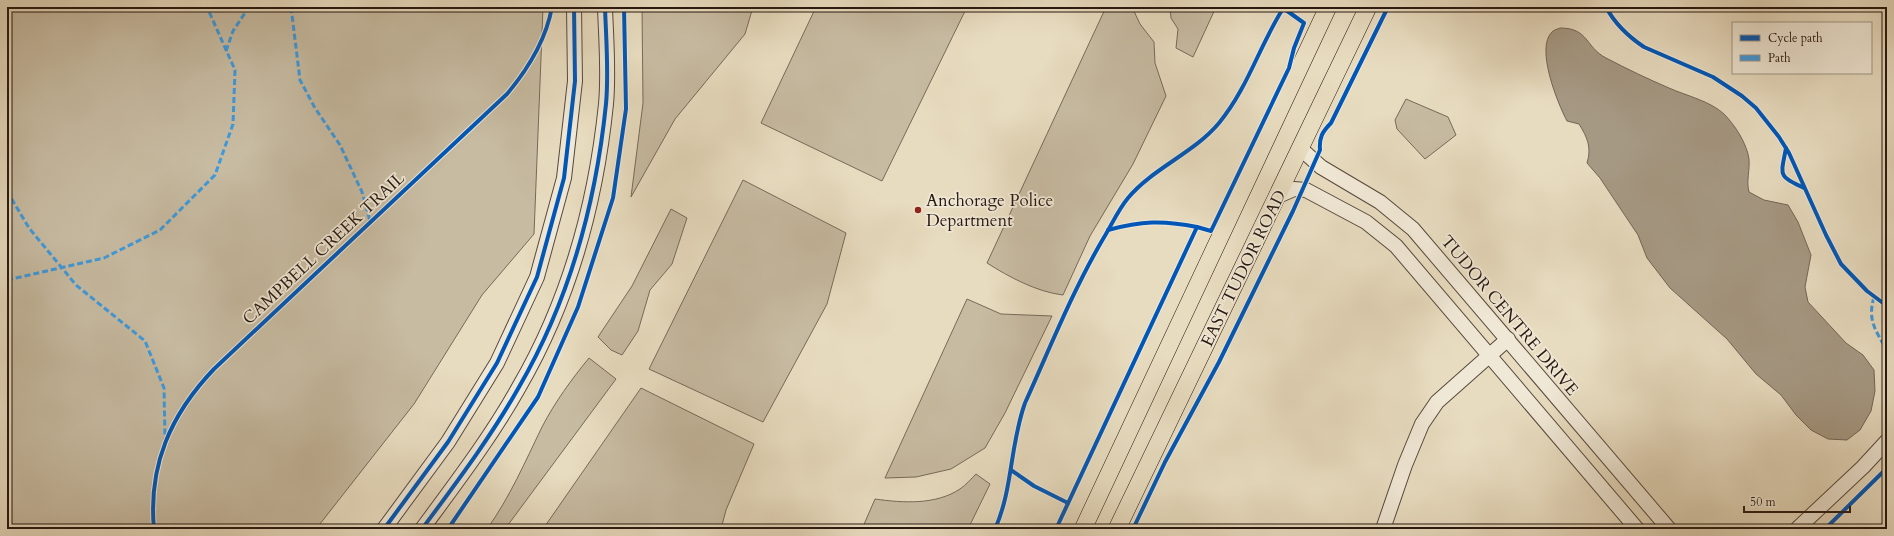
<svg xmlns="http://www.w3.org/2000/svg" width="1894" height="536" font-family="Cardo,serif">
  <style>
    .green { fill: #c7bba2; stroke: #776a59 }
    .water { fill: #a69984; stroke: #736556 }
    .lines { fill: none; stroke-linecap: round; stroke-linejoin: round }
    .minor-casing { stroke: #57493c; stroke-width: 16 }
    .major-casing { stroke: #271810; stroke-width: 18 }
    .minor { stroke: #f0e8d6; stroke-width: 14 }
    .major { stroke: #e8dcc0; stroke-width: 17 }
    .quiet { stroke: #3d9ade; stroke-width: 3; stroke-dasharray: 6 3; stroke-linecap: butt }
    .cycleway-casing { stroke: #f0e8d6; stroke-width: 6 }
    .cycleway { stroke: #0057b8; stroke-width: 4 }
    .poi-dot { fill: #8f2418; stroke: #f0e8d6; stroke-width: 1.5 }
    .labels { text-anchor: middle; stroke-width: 3.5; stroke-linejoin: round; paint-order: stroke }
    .poi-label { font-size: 17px; fill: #271810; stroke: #f0e8d6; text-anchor: start }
    .street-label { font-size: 17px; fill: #271810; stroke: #f0e8d6 }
  </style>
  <rect width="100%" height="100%" fill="#e8dcc0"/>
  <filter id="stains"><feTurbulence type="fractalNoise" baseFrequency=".005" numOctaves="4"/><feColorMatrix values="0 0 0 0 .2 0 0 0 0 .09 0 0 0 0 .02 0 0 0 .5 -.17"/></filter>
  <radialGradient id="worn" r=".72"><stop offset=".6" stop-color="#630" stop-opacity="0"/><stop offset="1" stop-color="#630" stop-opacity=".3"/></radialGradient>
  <g class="green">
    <path d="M 7,7 L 543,7 L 534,234 L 482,295 L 414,404 L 316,529 L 7,529 Z"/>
    <path d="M 642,7 L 753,7 L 745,34 L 675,119 L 631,197 L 643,103 Z"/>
    <path d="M 816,7 L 967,7 L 882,181 L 761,123 Z"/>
    <path d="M 1106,7 L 1132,7 L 1140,24 L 1154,42 L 1155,63 L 1166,96 L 1133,164 L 1090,236 L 1063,295 C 1037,292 1009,277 987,263 Z"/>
    <path d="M 1170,7 L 1216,7 L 1193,57 L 1176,48 L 1178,29 L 1171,18 Z"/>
    <path d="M 1406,99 L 1448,117 L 1456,135 L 1425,159 L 1397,129 L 1395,120 Z"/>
    <path d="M 743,180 L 846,233 L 827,304 L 763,422 L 649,369 Z"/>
    <path d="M 671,209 L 687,218 L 672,264 L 650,290 L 638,331 L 622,355 L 611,350 L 598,337 L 632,286 Z"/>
    <path d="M 967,299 L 1001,314 L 1052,316 L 1005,413 L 985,448 L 951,469 L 916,477 L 885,478 Z"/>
    <path d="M 589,358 L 616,379 L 505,529 L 487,529 C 510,497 525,462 542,427 C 555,402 571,380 589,358 Z"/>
    <path d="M 641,388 L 754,444 L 726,510 L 721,529 L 543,529 Z"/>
    <path d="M 976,474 L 990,484 L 968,529 L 862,529 L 875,499 C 903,503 936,505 960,489 C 966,485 971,479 976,474 Z"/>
  </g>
  <path class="water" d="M 1560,28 C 1589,28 1585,47 1606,58 C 1627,69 1648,79 1669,88 C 1687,96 1710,101 1724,114 C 1735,125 1747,144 1749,159 C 1750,171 1746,181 1749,192 L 1764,200 L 1788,205 L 1798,222 L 1811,255 L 1805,287 L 1808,302 L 1846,343 L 1863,355 L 1874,370 L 1875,391 L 1871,411 L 1860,430 L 1847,440 L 1828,439 L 1811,430 L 1796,415 L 1781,395 L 1756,374 L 1727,339 L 1670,288 L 1647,258 L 1638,235 L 1600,178 L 1587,163 C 1592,147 1587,137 1579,124 L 1567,121 C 1558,104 1535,48 1552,32 C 1553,30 1558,29 1560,28 Z"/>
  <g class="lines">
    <defs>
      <g id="minor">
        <path d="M 1301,149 L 1321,167 L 1380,202 L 1413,229 L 1669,529"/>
        <path d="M 1278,196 L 1294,189 L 1306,190 L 1366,222 L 1396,246 L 1637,529"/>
        <path d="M 384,529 L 448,442 L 497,363 L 537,277 L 564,178 L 575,81 L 574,7"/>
        <path d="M 422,529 C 456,483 491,437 519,387 C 569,301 596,202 606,104 C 609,72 606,39 605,7"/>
        <path d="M 1383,529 L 1405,465 L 1422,424 L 1437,402 L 1508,339"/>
        <path d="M 1797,529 L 1863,467 L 1887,441"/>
      </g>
      <g id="major">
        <path d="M 1083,529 L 1328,7"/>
        <path d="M 1117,529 L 1368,7"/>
      </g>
    </defs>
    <use href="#minor" class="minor-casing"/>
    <use href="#major" class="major-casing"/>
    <use href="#minor" class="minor"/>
    <use href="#major" class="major"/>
    <g class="quiet">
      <path d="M 291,7 L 300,80 L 315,108 L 340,145 L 362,192 L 370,221"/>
      <path d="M 226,51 L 233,31 L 249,7"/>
      <path d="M 7,191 L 29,228 L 76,285 L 145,341 L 164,388 L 165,439"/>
      <path d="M 7,280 L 104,258 L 160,230 L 215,175 L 233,124 L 235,70 L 207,7"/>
      <path d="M 1874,297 C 1867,321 1876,330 1887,351"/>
    </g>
    <defs>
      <g id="cycleway">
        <path d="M 1606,7 C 1615,24 1629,37 1644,47 L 1713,77 L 1742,96 L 1756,108 L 1779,137 L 1789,153 L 1826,235 L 1841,264 L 1867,291 L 1887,306"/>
        <path d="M 1786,148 C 1781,175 1777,176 1804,188"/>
        <path d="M 1197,227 L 1211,231 L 1289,68 L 1294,48 L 1304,23 L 1283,8"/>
        <path d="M 1011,470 L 1034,486 L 1068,503"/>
        <path d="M 154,529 C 148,465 171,414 214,369 L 507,94 C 528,69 546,40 552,7"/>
        <path d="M 384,529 L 448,442 L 497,363 L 537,277 L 564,178 L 575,81 L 574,7"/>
        <path d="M 422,529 C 456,483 491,437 519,387 C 569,301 596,202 606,104 C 609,72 606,39 605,7"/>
        <path d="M 448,529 L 538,397 L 578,307 L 613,198 L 626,109 L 624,7"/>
        <path d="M 995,529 C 1013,489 1010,444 1025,403 C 1050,348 1072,292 1103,239 C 1111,226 1118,210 1128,198 C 1153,168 1194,153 1219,123 C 1248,88 1260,44 1284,7"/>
        <path d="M 1056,529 L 1197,227 C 1163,220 1141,221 1108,230"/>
        <path d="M 1133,529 L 1165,462 L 1219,362 L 1293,211 L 1320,150 C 1319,138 1322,132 1331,123 L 1388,7"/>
        <path d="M 1825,529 L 1887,468"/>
      </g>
    </defs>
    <use href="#cycleway" class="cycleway-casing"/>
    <use href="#cycleway" class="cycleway"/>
  </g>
  <circle class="poi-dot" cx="918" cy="210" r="4"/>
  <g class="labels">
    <g class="poi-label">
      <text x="926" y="206">Anchorage Police<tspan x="926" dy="20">Department</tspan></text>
    </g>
    <g class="street-label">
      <text transform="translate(323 248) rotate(-43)" y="6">CAMPBELL CREEK TRAIL</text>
      <text transform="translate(1243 268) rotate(-64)" y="6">EAST TUDOR ROAD</text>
      <text transform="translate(1510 315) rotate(50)" y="6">TUDOR CENTRE DRIVE</text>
    </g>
  </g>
  <rect width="1894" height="536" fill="none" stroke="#e8dcc0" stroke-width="24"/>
  <rect x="8" y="8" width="1878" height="520" fill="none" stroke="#271810" stroke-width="2"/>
  <rect x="12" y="12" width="1870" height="512" fill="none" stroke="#271810"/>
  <rect x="1732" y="22" width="140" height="52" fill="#f0e8d6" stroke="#a09587"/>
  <rect x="1740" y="35" width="20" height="6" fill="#0057b8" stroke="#a09587"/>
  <text x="1768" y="42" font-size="12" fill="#271810">Cycle path</text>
  <rect x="1740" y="55" width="20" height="6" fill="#3d9ade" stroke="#a09587"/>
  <text x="1768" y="62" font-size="12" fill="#271810">Path</text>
  <path d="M1744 506v6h106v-6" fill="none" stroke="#271810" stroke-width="2"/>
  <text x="1750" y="506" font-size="12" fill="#271810" stroke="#f0e8d6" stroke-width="3" paint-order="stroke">50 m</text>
  <rect width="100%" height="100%" filter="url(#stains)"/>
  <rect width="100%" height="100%" fill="url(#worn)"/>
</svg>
